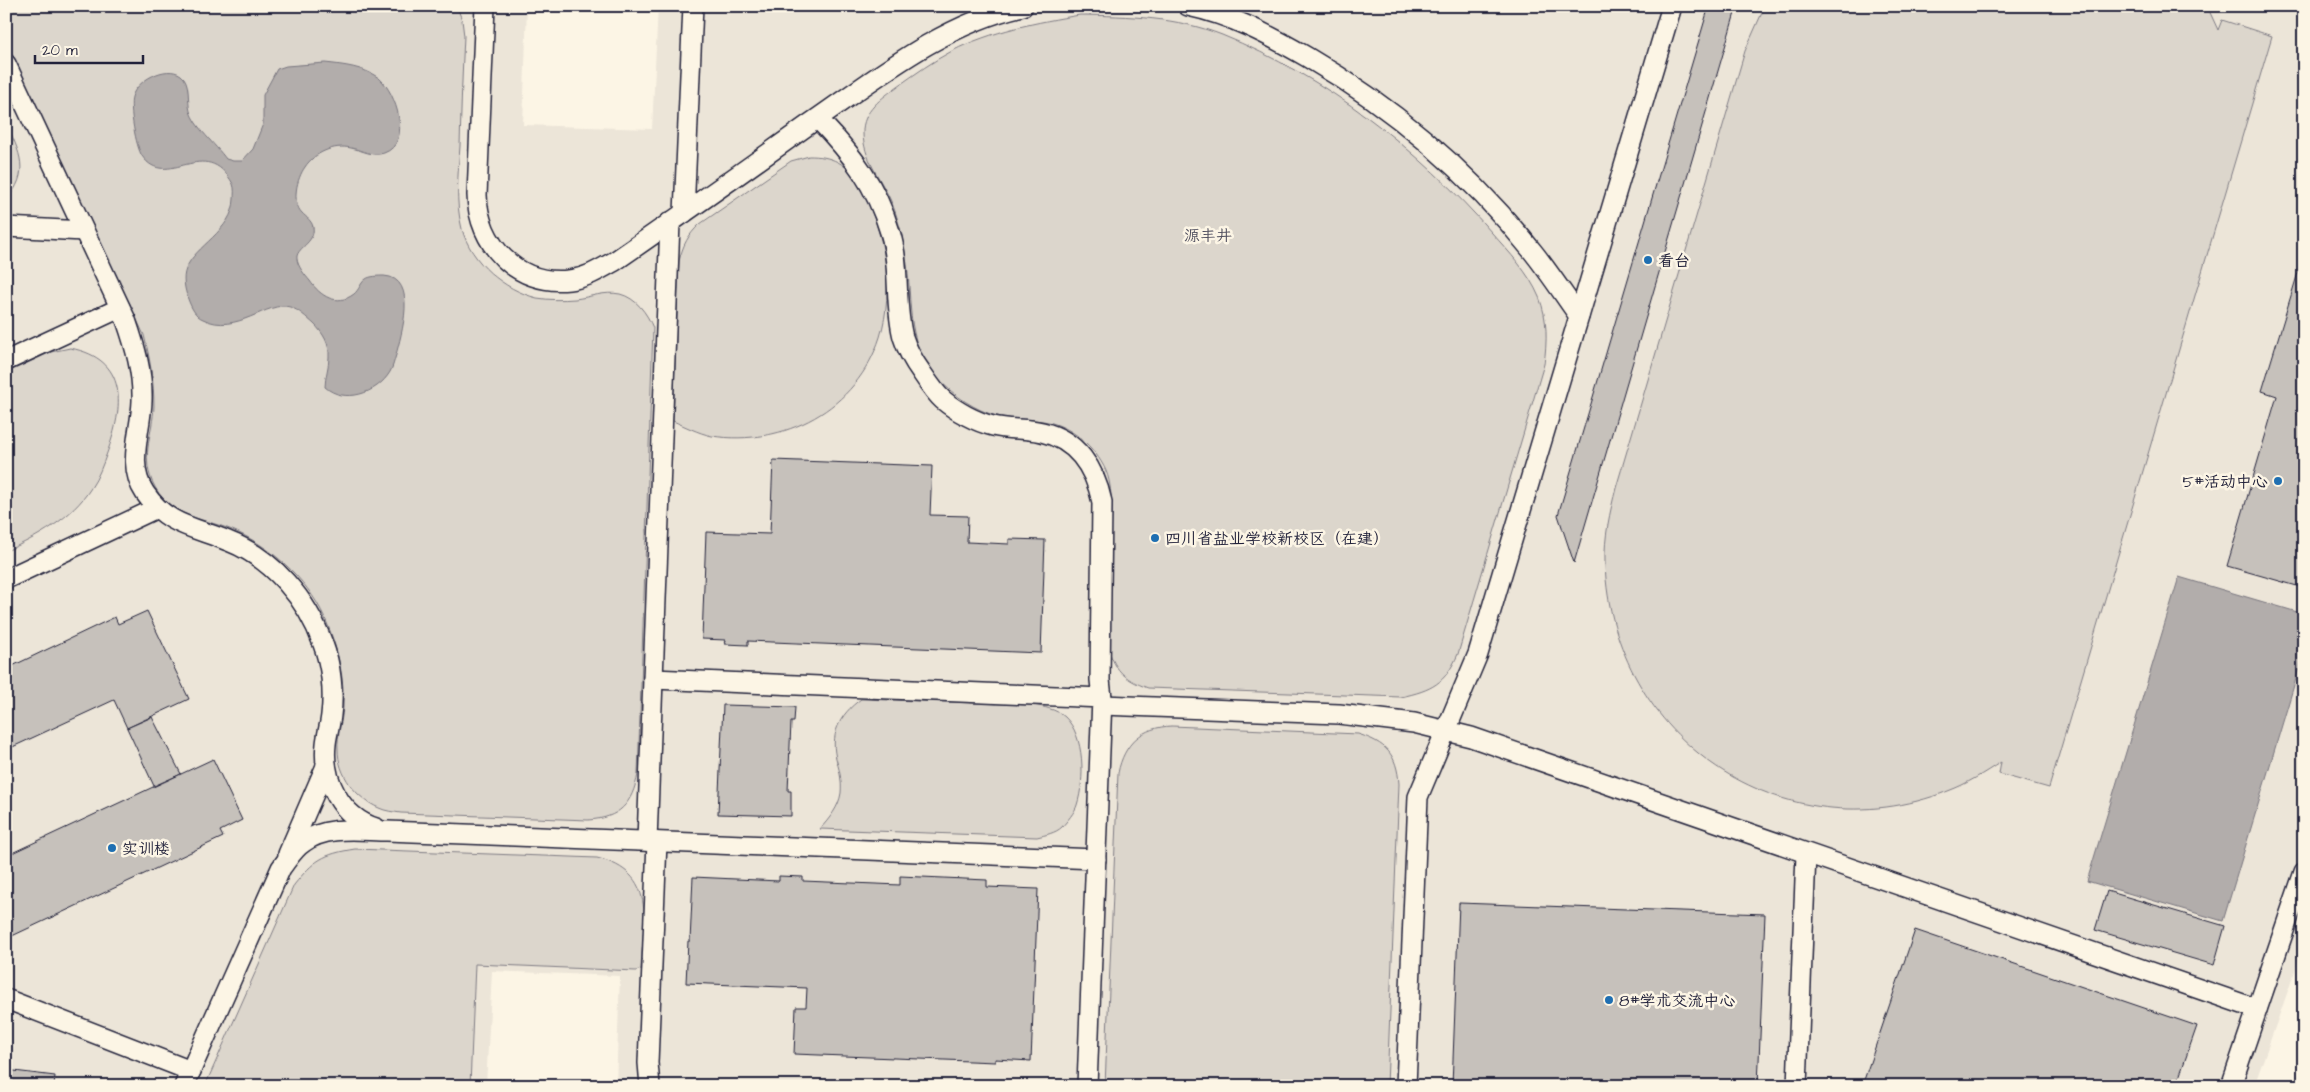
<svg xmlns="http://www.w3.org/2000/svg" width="2310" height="1092" font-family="'Architects Daughter','LXGW WenKai TC',sans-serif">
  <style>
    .built { fill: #ece5d8 }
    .green { fill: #dcd6cc; stroke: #7f7c84 }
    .water { fill: #b2adab; stroke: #78757e }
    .building { fill: #c6c1bb; stroke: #22223b }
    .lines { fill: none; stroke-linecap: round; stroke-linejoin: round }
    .service-casing { stroke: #22223b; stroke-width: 22 }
    .service { stroke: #fcf5e5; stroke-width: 19 }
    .poi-dot { fill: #1f6fb2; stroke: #fcf5e5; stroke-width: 2 }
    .labels { text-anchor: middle; stroke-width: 5; stroke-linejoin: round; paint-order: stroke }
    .park-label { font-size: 16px; fill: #504f5f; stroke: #fcf5e5 }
    .poi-label { font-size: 16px; fill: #22223b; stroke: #fcf5e5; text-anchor: start }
  </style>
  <rect width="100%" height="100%" fill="#fcf5e5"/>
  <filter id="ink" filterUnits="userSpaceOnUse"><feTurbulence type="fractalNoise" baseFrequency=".02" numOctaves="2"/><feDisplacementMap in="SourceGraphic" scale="10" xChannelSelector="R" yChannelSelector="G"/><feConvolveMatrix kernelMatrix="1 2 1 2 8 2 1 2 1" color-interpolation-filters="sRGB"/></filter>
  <g filter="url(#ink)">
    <path class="built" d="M 6,6 L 527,6 L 523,125 L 652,129 L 658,6 L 2304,6 L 2304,946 L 2254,1086 L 616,1086 L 620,976 L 492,971 L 486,1086 L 6,1086 Z"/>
    <g class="green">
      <path d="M 6,6 L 457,7 L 462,20 L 464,36 C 462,73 461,110 460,146 C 458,174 455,202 462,229 C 471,262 504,290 537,298 C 549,300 563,300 575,299 C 591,297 604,291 620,294 C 636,298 647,313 653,328 L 638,774 C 632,804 620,818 588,820 L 401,813 C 394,812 385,811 379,808 C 356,798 338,775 338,749 C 337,735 342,722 343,708 C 345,679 338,650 327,623 C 312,585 276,550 239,533 C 206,517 169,520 152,481 C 141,455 153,432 154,406 C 154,382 150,359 144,335 L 7,43 Z"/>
      <path d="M 1765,6 L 2207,6 L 2218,30 L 2222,20 L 2272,36 L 2049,788 L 1999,774 L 2001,762 C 1984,773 1967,784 1948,791 C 1783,856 1611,738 1605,563 C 1604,537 1610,512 1616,488 L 1745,51 Z"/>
      <path d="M 1080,15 C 1129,16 1176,17 1222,35 C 1326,77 1419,149 1492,233 C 1509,252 1529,273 1539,297 C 1548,320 1547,341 1544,364 L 1458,654 C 1445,684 1432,690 1401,697 L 1148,688 C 1123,679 1114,669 1107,644 L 1112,509 C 1111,496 1111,483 1106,471 C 1095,446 1070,425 1043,421 C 1028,419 1012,420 997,416 C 975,410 955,396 939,380 C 901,341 915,294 904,247 C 901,231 897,214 890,199 C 880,178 863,157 863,133 C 862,111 882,98 898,86 C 915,74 933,61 952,51 C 992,31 1037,22 1080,15 Z"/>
      <path d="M 6,123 C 20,153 31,173 6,200 Z"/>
      <path d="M 809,156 C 819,156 828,157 838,162 C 849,168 854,177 860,188 C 885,231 895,289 880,337 C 857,409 784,447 712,436 C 698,433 685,426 673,421 L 679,261 C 683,245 688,235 700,224 L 791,161 Z"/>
      <path d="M 70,348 C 129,359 124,407 107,453 C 103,464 98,478 91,488 C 72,518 38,537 6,551 L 6,373 L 51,352 Z"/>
      <path d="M 861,699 L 1033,705 C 1044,707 1056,709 1065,717 C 1085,736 1085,780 1077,805 C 1075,812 1067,821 1062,827 C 1056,833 1045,835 1037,837 L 820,829 C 829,819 839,807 841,793 C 842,782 840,772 837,762 C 829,735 839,715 861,699 Z"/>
      <path d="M 1172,726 L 1358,734 C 1386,743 1397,754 1399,784 L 1387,1086 L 1105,1086 L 1118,773 C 1124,743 1142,727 1172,726 Z"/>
      <path d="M 355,849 L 597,858 C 658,873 643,920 641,969 L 636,971 L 475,964 L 470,1086 L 205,1086 L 294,885 C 314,860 323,854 355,849 Z"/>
    </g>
    <g class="water">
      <path d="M 325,63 C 344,65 363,67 379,78 C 396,92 413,143 384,153 C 372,157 362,150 351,148 C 334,144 314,153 305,167 C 297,178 291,202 302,213 C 306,217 312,221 313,227 C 316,243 295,248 297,259 C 298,267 305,275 310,281 C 320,296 337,307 354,294 C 359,290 361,282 366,279 C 370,276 379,276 384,276 C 419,278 401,335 396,355 C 394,361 393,367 390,372 C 377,394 344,404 325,387 C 325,377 329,367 329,357 C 330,344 323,333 314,324 C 307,318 299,310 290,307 C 268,300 236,336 203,319 C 195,316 191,307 188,299 C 185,290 182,278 186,269 C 194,246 233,231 234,199 C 234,194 235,189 233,184 C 205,133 167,192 142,156 C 136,147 129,108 132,97 C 136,81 166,64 181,75 C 191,82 187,101 190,111 C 194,126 216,145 226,159 L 233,161 L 242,161 L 253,149 L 263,124 L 263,95 L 277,69 L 286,66 Z"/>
      <path d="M 2179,577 L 2304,614 L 2304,652 L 2223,921 L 2087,881 Z"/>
    </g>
    <g class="building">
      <path d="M 1709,6 L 1737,6 L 1574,563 L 1558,515 Z"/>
      <path d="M 2304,253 L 2304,588 L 2227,566 L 2277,396 L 2262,391 Z"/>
      <path d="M 773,460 L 932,466 L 930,515 L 968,516 L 967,542 L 1009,544 L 1009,539 L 1045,540 L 1041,653 L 748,641 L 748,645 L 725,644 L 726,640 L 702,639 L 706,532 L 770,534 Z"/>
      <path d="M 147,611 L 189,699 L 127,728 L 114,700 L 6,750 L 6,669 L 115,617 L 118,624 Z"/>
      <path d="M 723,705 L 795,707 L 794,722 L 791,722 L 788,791 L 791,791 L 791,816 L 718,814 Z"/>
      <path d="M 152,717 L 181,774 L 154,786 L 127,728 Z"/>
      <path d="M 213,759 L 242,820 L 220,831 L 223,837 L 12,936 L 6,923 L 6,842 L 12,853 Z"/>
      <path d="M 779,876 L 803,877 L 803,881 L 900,885 L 900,876 L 987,880 L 987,887 L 1038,889 L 1031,1061 L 995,1059 L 995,1062 L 794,1054 L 796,1007 L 806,1007 L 807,988 L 686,983 L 688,941 L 690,941 L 693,877 L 779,881 Z"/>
      <path d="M 2107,891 L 2225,926 L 2214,965 L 2095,930 Z"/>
      <path d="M 1459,903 L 1765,914 L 1758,1086 L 1452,1086 Z"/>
      <path d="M 1915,930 L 2197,1026 L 2176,1086 L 1862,1086 Z"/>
      <path d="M 6,1070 L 55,1076 L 54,1086 L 6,1086 Z"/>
    </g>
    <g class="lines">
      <defs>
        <g id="service">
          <path d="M 485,6 L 477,195 C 478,244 517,286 569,280 C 587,278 601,269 615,261 C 680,216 744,171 808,125 C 875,79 942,24 1023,6"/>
          <path d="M 1188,6 C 1231,15 1269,35 1307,57 C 1393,107 1470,173 1533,252 C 1549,272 1564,295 1579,316"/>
          <path d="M 6,64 L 126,320 C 135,346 143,373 142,401 C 141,432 126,465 145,493 C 167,526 195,527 228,541 C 272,558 307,599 323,644 C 331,665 334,692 331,715 C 330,725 327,734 326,744 C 322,780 341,817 376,828"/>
          <path d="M 818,119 C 852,154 876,185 890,232 C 901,267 894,303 903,337 C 907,350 914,362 922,373 C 928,382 935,393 943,400 C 956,411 976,422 993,426 C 1009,430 1026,428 1042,432 C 1077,440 1095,469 1102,502 L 1100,680 L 1102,698"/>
          <path d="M 684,213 L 693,6"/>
          <path d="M 6,227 L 84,231"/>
          <path d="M 6,361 L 120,308"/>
          <path d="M 6,579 L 157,508"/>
          <path d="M 653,679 L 1102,698 L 1087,1086"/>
          <path d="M 1102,705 L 1339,714 L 1414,723 L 1471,737 L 2257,1009"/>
          <path d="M 647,841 L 670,222"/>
          <path d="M 288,854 L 326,766"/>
          <path d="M 6,999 L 191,1071"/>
          <path d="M 184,1086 L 281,868 C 288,859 294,848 304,842 C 327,825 360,831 387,831 L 1096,859"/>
          <path d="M 650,1086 L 648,1063 L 657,842"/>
          <path d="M 1406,1086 L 1418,797 L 1478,654 L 1672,6"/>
          <path d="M 1797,1086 L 1806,854"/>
          <path d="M 2231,1086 L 2304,872"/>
        </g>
      </defs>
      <use href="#service" class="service-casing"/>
      <use href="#service" class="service"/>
    </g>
  </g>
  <g class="poi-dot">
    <circle cx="1648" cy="260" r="5"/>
    <circle cx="2278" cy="481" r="5"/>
    <circle cx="1155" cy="538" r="5"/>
    <circle cx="112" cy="848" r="5"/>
    <circle cx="1609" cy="1000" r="5"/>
  </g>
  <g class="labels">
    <g class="park-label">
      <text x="1208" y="241">源丰井</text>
    </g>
    <g class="poi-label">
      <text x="1658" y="266">看台</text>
      <text x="2268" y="487" text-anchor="end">5#活动中心</text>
      <text x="1165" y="544">四川省盐业学校新校区（在建）</text>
      <text x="122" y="854">实训楼</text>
      <text x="1619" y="1006">8#学术交流中心</text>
    </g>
  </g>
  <rect width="2310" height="1092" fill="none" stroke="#fcf5e5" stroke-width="25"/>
  <rect x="12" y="12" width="2285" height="1067" fill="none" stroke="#22223b" stroke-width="2" filter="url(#ink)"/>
  <path d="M35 55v8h108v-8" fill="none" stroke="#22223b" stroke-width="2.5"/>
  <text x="42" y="55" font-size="15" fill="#22223b" stroke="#fcf5e5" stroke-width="4" paint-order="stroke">20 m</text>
</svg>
